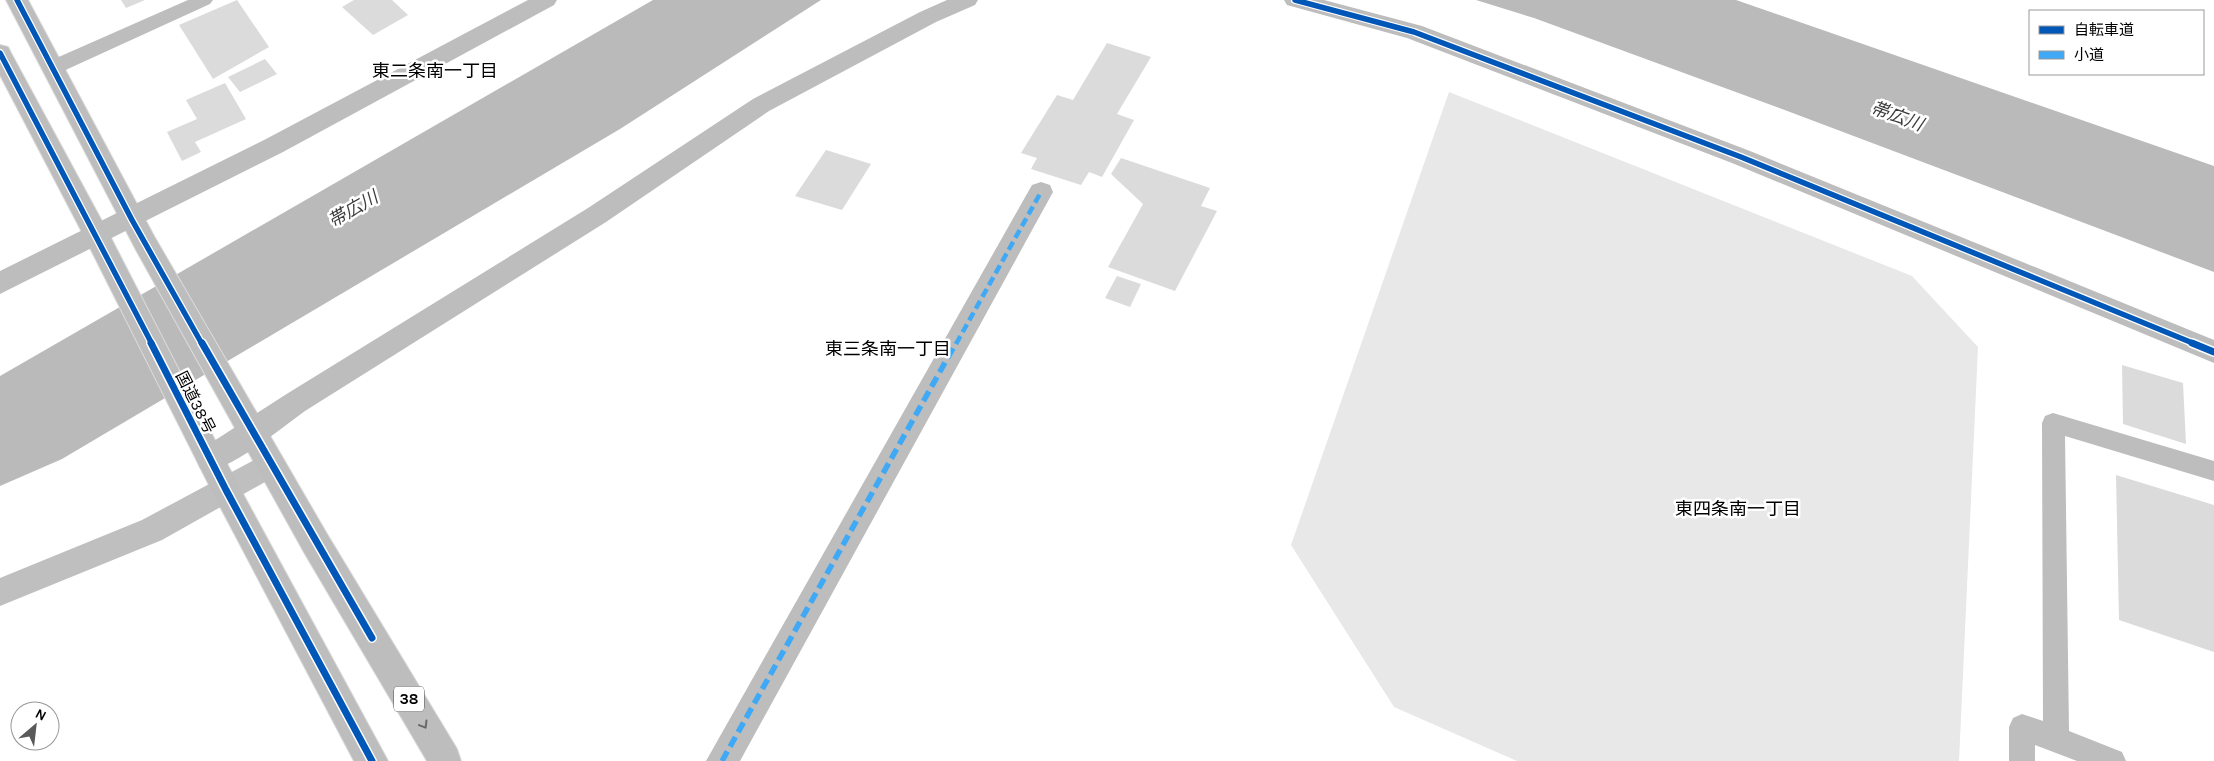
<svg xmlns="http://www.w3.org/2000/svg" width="2214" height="761" font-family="Karla,'Noto Sans JP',sans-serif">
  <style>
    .green { fill: #e8e8e8 }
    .water { fill: #bababa }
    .building { fill: #dbdbdb }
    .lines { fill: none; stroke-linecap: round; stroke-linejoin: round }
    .highway-casing { stroke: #dbdbdb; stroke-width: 2 }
    .lane { fill: #bdbdbd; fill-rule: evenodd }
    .street { fill: #bdbdbd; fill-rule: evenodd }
    .secondary { fill: #bfbfbf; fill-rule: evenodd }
    .highway { fill: #bdbdbd; fill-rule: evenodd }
    .quiet-far1 { stroke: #3fa9f5; stroke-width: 4.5; stroke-dasharray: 9 4.5; stroke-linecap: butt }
    .quiet { stroke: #3fa9f5; stroke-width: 5.5; stroke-dasharray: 11 5.5; stroke-linecap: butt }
    .cycleway-far1-casing { stroke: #fff; stroke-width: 8 }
    .cycleway-casing { stroke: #fff; stroke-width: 10 }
    .cycleway-far1 { stroke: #0057b8; stroke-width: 5.5 }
    .cycleway { stroke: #0057b8; stroke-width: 7 }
    .oneway { stroke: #686868 }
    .labels { text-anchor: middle; stroke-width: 5; stroke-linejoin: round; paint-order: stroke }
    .shield { fill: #fff; stroke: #4c4c4c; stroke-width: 1 }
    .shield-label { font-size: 15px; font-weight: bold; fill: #000 }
    .street-label { font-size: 16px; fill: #000; stroke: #fff }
    .neighbourhood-label { font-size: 18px; fill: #000; stroke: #fff }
    .water-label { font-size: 18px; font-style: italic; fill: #3d3d3d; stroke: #fff }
  </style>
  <rect width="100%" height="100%" fill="#fff"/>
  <path class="green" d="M 1449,92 L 1912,276 L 1978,347 L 1959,761 L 1517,761 L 1394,707 L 1291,545 Z"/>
  <g class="water">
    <path d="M 653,0 L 821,0 L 620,129 L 62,459 L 0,486 L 0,376 Z"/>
    <path d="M 1476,0 L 1736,0 L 2214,166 L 2214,272 L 1790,112 L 1534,18 Z"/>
  </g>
  <g class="building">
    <path d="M 121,0 L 145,0 L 126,8 Z"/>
    <path d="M 237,0 L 269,47 L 213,79 L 179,25 Z"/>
    <path d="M 354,0 L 392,0 L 408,15 L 373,35 L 342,7 Z"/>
    <path d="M 1107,43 L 1151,57 L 1117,114 L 1134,120 L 1102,177 L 1089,172 L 1081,185 L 1031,169 L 1037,158 L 1021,153 L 1057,95 L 1073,100 Z"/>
    <path d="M 265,59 L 277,74 L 240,92 L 228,77 Z"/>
    <path d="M 225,83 L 246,119 L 195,142 L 201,152 L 182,161 L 167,132 L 197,119 L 186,100 Z"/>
    <path d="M 826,150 L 871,164 L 842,210 L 795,196 Z"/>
    <path d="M 1121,158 L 1210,188 L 1201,206 L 1217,211 L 1175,291 L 1108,267 L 1143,204 L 1111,174 Z"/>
    <path d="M 1117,276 L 1141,284 L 1130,307 L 1105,298 Z"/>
    <path d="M 2122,365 L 2183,383 L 2186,444 L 2123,424 Z"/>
    <path d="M 2116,475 L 2214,505 L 2214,652 L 2119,620 Z"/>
  </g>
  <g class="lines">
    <defs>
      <g id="highway">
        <path d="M 6,0 L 28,0 L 154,236 L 327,534 L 457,749 L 461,761 L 427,761 L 305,554 L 136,250 Z"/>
        <path d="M 0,45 L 8,47 L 11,53 L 110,236 L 236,481 L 388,761 L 354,761 L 216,499 L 84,236 L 0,75 Z"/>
      </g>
    </defs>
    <use href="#highway" class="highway-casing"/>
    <g class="lane">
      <path d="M 188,0 L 213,0 L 210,4 L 59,73 L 52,75 L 45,73 L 43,68 L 45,63 Z"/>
      <path d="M 2053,413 L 2214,461 L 2214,481 L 2065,436 L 2069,731 L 2122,752 L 2126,761 L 2077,761 L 2035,745 L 2035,761 L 2009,761 L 2009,727 L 2013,718 L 2022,714 L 2043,721 L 2042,423 L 2045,416 Z"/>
    </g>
    <g class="street">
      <path d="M 528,0 L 557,0 L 554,5 L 283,152 L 0,294 L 0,271 L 266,139 Z"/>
      <path d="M 947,0 L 978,0 L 975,5 L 936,22 L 769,111 L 606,222 L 305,411 C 275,433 244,459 210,472 L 200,468 L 196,459 L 200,450 L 285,395 L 588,208 L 753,99 L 920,12 Z"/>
      <path d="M 1284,0 L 1324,0 L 1422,26 L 1750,151 L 2214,340 L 2214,363 L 1732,163 L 1407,38 L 1287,5 Z"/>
      <path d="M 1041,182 L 1050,185 L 1053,192 L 740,761 L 706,761 L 1032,185 Z"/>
    </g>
    <path class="secondary" d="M 271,451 L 281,455 L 285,464 L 281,473 L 162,540 L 0,606 L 0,578 L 142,520 Z"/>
    <use href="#highway" class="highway"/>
    <path class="quiet-far1" d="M 956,344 L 1041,192"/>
    <path class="quiet" d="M 722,761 L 956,343"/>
    <defs>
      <g id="cycleway-far1">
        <path d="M 17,0 L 132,220 L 202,344"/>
        <path d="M 1295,0 L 1414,32 L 1741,157 L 2195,344"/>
        <path d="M 0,53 L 152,344"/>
      </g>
      <g id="cycleway">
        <path d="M 151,343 L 226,490 L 372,761"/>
        <path d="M 202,343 L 372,638"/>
        <path d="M 2192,343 L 2214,352"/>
      </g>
    </defs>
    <use href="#cycleway-far1" class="cycleway-far1-casing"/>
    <use href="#cycleway" class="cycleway-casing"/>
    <use href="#cycleway-far1" class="cycleway-far1"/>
    <use href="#cycleway" class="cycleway"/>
  </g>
  <defs><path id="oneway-chevron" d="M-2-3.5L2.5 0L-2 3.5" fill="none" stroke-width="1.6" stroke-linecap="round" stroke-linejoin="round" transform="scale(1.25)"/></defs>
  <use class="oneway" href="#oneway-chevron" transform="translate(424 725) rotate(59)"/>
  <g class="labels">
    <rect class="shield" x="394" y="686.5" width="30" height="25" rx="4"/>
    <g class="shield-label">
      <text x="409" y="704">38</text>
    </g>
    <g class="street-label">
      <text transform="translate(196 402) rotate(63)" y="6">国道38号</text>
    </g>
    <g class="neighbourhood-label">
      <text x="435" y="77">東二条南一丁目</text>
      <text x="888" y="355">東三条南一丁目</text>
      <text x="1738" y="515">東四条南一丁目</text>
    </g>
    <g class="water-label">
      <text transform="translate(1897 116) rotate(20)" y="6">帯広川</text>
      <text transform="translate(353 209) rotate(-30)" y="6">帯広川</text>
    </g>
  </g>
  <rect x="2029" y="10" width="175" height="65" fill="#ffffff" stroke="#999999"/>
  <rect x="2039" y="26" width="25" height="8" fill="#0057b8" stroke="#999999"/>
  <text x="2074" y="35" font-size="15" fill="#000000">自転車道</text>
  <rect x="2039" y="51" width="25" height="8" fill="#3fa9f5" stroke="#999999"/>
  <text x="2074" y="60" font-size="15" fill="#000000">小道</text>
  <g transform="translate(35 726) rotate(28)"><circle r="24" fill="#ffffff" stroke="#999999"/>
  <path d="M0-4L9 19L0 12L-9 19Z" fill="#595959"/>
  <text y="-8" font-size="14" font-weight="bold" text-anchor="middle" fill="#000000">N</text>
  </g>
</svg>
